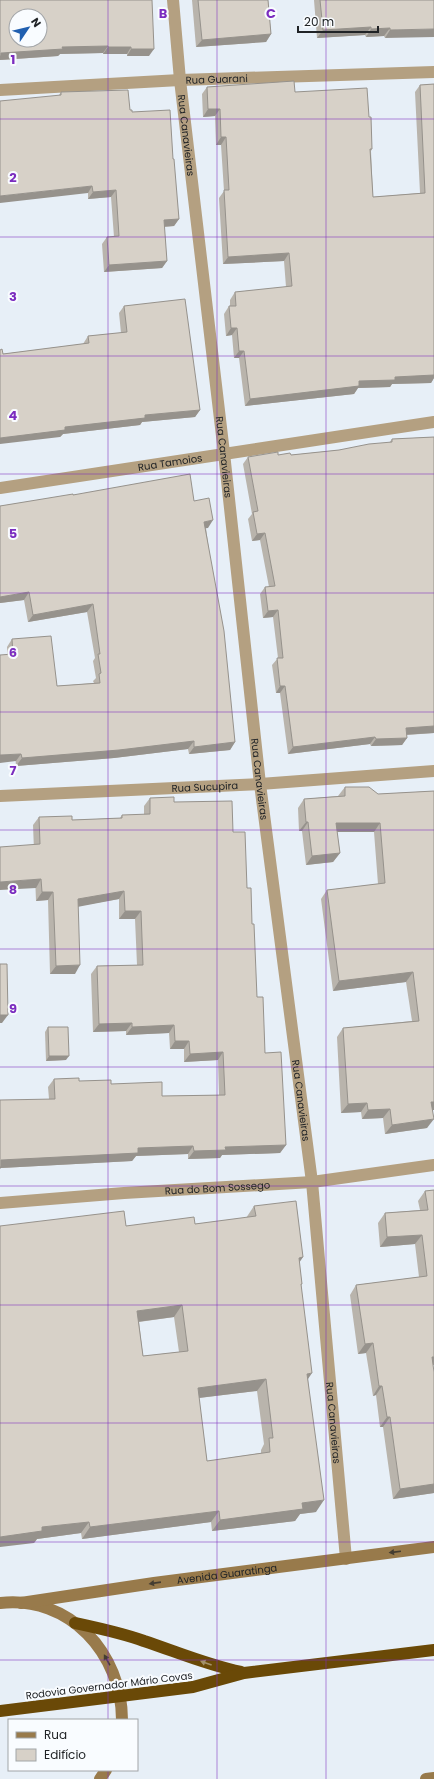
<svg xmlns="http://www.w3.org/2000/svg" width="434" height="1779" font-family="Poppins,sans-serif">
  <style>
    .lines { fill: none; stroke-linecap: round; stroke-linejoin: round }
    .street { stroke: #b4a081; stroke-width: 12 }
    .secondary { stroke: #987a4b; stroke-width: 12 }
    .highway { stroke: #6a4907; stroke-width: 12 }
    .wall { fill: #b9b4ac; fill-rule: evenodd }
    .shaded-wall { fill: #96928c }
    .building { fill: #d7d1c8; stroke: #96928c; fill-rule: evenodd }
    .oneway { fill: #443d31 }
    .oneway2 { fill: #a3916a }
    .grid { fill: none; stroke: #7b2cbf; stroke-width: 1; stroke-opacity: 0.55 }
    .labels { text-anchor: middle; stroke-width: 4; stroke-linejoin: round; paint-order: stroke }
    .street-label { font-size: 10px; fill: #202326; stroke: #f9fcff }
    .grid-label { font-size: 13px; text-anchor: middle; font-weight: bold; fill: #7b2cbf; stroke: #f9fcff; stroke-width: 4; stroke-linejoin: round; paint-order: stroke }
  </style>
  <rect width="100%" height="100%" fill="#e7eff7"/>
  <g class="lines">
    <g class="street">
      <path id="s1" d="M 173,0 L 180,80 L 224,453 L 260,784 L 312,1182 L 346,1559"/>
      <path id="s2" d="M 0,90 L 180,80 L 434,72"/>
      <path id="s3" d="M 0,488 L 434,422"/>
      <path id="s4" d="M 0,796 L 260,784 L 434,771"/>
      <path id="s5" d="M 0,1203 L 124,1193 L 312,1182 L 434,1165"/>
    </g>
    <g class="secondary">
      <path d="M 0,1603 C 70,1595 122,1654 122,1720"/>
      <path id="s6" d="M 21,1603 L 154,1583 L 434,1547"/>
      <path d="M 100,1779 L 106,1770"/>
      <path d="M 426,1779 L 434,1778"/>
    </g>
    <g class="highway">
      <path d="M 75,1623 C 98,1628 122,1633 144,1641 C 177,1652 207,1665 241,1672"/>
      <path d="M 0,1711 L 193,1687 L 244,1673 L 434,1650"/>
    </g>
  </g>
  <g class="wall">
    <path d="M 152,0 L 149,56 L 127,56 L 127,54 L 103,54 L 103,53 L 60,54 L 58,56 L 0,60 Z"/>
    <path d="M 192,0 L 268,0 L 271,34 L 266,42 L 196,47 Z"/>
    <path d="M 314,0 L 434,0 L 385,38 L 384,36 L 366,37 L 365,35 L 317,38 Z"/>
    <path d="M 434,84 L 434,378 L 431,383 L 392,384 L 390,387 L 358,388 L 354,394 L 245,406 L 239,358 L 234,358 L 232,335 L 226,336 L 224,314 L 229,306 L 230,306 L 230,300 L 235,292 L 286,287 L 284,261 L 223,264 L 219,198 L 224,191 L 221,145 L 216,145 L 215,116 L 203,117 L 202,94 L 207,87 L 295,92 L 369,117 L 372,149 L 371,151 L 373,197 L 420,193 L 415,92 L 420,85 Z"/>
    <path d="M 61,92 L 130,110 L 173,159 L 179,219 L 174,226 L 164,227 L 167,261 L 162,268 L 104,272 L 102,244 L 107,237 L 114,237 L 111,197 L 88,199 L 88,193 L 59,95 Z"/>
    <path d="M 124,306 L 200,410 L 195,417 L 142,422 L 140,425 L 63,434 L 60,437 L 3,354 L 83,344 L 88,336 L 121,333 L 119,313 Z"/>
    <path d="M 434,437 L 434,733 L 407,735 L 407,738 L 402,745 L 371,746 L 370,744 L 288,754 L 280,693 L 276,693 L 272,665 L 278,658 L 273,617 L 263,618 L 260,594 L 265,587 L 269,587 L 260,540 L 252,541 L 248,519 L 252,514 L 243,464 L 248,457 L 278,455 L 291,455 L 339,450 L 389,443 L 392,439 Z"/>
    <path d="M 73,495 L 194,501 L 208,528 L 206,528 L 235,742 L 230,750 L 189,754 L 188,749 L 114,758 L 16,766 L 7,647 L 12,639 L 57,686 L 94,683 L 93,681 L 96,678 L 93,661 L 95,658 L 87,612 L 28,622 L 24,600 L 0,603 L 0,506 Z"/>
    <path d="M 345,787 L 378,794 L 434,791 L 433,1110 L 427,1128 L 385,1134 L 383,1118 L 362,1119 L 361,1112 L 341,1113 L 337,1037 L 343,1028 L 412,1021 L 406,982 L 333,991 L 321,899 L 327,890 L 378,884 L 374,832 L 337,832 L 340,853 L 333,862 L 306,865 L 302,831 L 299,831 L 298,808 L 304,799 L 338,796 Z"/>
    <path d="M 150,798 L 174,802 L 233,832 L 247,888 L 252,924 L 257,997 L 265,1053 L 286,1145 L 280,1153 L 222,1155 L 220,1158 L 188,1159 L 188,1154 L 136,1156 L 132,1161 L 1,1168 L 49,1099 L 48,1087 L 54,1079 L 111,1084 L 162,1096 L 219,1095 L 218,1060 L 184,1062 L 184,1049 L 170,1049 L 169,1033 L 126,1035 L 126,1031 L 93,1032 L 91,974 L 97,966 L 137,965 L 135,919 L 119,919 L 119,899 L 78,906 L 75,974 L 50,974 L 48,900 L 36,901 L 33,825 L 39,817 L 72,820 L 120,818 L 122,815 L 144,815 L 144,806 Z"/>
    <path d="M 48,1027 L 66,1060 L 46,1061 L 45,1032 Z"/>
    <path d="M 434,1190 L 434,1365 L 433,1365 L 434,1493 L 393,1499 L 383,1427 L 380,1427 L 376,1395 L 373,1396 L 366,1353 L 358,1354 L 350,1295 L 356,1285 L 419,1277 L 415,1244 L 380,1247 L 378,1223 L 385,1213 L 420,1210 L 418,1201 L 425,1191 Z"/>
    <path d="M 254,1206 L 303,1257 L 299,1262 L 302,1284 L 301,1285 L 308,1379 L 316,1512 L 300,1514 L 295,1521 L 212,1531 L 211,1522 L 82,1539 L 81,1533 L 37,1539 L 34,1543 L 126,1226 L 195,1224 L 246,1218 ZM 174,1317 L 179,1352 L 143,1356 L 139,1322 ZM 257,1391 L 264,1444 L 261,1450 L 261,1453 L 207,1461 L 199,1398 Z"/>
  </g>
  <g class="shaded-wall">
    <path d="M 371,27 L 365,35 L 317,38 L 323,30 Z"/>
    <path d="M 390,28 L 384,36 L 366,37 L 371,29 Z"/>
    <path d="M 434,29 L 434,37 L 385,38 L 390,30 Z"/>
    <path d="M 271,34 L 266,42 L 196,47 L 202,40 Z"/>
    <path d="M 108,46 L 103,53 L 60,54 L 58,56 L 0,60 L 0,54 L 1,53 L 62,47 Z"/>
    <path d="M 108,47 L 131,47 L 127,54 L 103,54 Z"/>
    <path d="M 131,49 L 154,49 L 149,56 L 127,56 Z"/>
    <path d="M 208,109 L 220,109 L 215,116 L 203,117 Z"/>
    <path d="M 221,137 L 226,137 L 221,145 L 216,145 Z"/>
    <path d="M 92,186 L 88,193 L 0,203 L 0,196 Z"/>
    <path d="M 116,190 L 111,197 L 88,199 L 93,192 Z"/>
    <path d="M 179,219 L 174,226 L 159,227 L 164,220 Z"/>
    <path d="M 289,253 L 284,261 L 223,264 L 228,257 Z"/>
    <path d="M 167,261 L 162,268 L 104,272 L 109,265 Z"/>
    <path d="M 231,328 L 237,328 L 232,335 L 226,336 Z"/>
    <path d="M 239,351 L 244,351 L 239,358 L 234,358 Z"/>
    <path d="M 434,372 L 434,378 L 431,383 L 392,384 L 390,387 L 358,388 L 354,394 L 245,406 L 250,399 L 359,381 Z"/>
    <path d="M 200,410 L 195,417 L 142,422 L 140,425 L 63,434 L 60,437 L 0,444 L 0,438 L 65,427 L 145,415 Z"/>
    <path d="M 213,520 L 208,528 L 199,529 L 204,522 Z"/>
    <path d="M 265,533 L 260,540 L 252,541 L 257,534 Z"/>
    <path d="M 29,592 L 24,600 L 0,603 L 0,597 Z"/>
    <path d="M 93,604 L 87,612 L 28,622 L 33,615 Z"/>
    <path d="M 278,610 L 273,617 L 263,618 L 268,611 Z"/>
    <path d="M 280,686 L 285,686 L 280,693 L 276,693 Z"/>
    <path d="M 434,726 L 434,733 L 401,735 L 406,728 Z"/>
    <path d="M 375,737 L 370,744 L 288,754 L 293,747 Z"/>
    <path d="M 407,738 L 402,745 L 371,746 L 376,739 Z"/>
    <path d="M 194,741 L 188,749 L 114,758 L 16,766 L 22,758 Z"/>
    <path d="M 235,742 L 230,750 L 189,754 L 194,747 Z"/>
    <path d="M 21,754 L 16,761 L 0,763 L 0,755 Z"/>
    <path d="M 306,822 L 308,822 L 302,831 L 299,831 Z"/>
    <path d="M 336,823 L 380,823 L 374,832 L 330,832 Z"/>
    <path d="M 340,853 L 333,862 L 306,865 L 312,856 Z"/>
    <path d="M 41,879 L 36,888 L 0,890 L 0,882 Z"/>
    <path d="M 124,891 L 119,899 L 72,908 L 78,899 Z"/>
    <path d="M 42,892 L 53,892 L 48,900 L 36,901 Z"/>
    <path d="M 125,911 L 141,911 L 135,919 L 119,919 Z"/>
    <path d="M 80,965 L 75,974 L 50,974 L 56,966 Z"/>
    <path d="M 413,972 L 406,982 L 333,991 L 339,981 Z"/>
    <path d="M 0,1015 L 8,1015 L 2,1023 L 0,1023 Z"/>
    <path d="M 132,1023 L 126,1031 L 93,1032 L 99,1024 Z"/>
    <path d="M 174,1025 L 169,1033 L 126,1035 L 132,1027 Z"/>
    <path d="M 175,1041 L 189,1041 L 184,1049 L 170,1049 Z"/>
    <path d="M 223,1052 L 218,1060 L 184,1062 L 190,1054 Z"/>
    <path d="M 49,1056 L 69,1056 L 66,1060 L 46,1061 Z"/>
    <path d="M 431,1102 L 434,1102 L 434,1110 L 425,1111 Z"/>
    <path d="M 367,1103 L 361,1112 L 341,1113 L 348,1104 Z"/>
    <path d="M 390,1109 L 383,1118 L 362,1119 L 368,1110 Z"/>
    <path d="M 434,1119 L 427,1128 L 385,1134 L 392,1125 Z"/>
    <path d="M 286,1145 L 280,1153 L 222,1155 L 220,1158 L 188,1159 L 194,1151 L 225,1147 Z"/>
    <path d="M 193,1146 L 188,1154 L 136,1156 L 132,1161 L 1,1168 L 0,1169 L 0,1161 L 1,1160 L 138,1148 Z"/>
    <path d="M 422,1235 L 415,1244 L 380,1247 L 387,1237 Z"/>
    <path d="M 303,1257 L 295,1269 L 299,1258 Z"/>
    <path d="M 182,1305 L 174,1317 L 129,1323 L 137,1311 Z"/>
    <path d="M 373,1343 L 366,1353 L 358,1354 L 365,1344 Z"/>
    <path d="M 432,1357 L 434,1357 L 434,1365 L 425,1367 Z"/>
    <path d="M 312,1373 L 304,1385 L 307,1374 Z"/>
    <path d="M 266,1379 L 257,1391 L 190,1399 L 198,1388 Z"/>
    <path d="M 379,1386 L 382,1386 L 376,1395 L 373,1396 Z"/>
    <path d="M 387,1417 L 390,1417 L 383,1427 L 380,1427 Z"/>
    <path d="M 434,1484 L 434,1493 L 393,1499 L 400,1489 Z"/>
    <path d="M 324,1500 L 316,1512 L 300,1514 L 295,1521 L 212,1531 L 220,1520 L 302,1503 Z"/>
    <path d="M 219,1511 L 211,1522 L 82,1539 L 90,1527 Z"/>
    <path d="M 89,1522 L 81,1533 L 37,1539 L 34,1543 L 0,1547 L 0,1537 L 42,1527 Z"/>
  </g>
  <g class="building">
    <path d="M 0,0 L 152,0 L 154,49 L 131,49 L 131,47 L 108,47 L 108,46 L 62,47 L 63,49 L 1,53 L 1,56 L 0,56 ZM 16,16 L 40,16 L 40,40 L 16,40 Z"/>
    <path d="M 198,0 L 268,0 L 271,34 L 202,40 Z"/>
    <path d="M 320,0 L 434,0 L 434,29 L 390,30 L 390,28 L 371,29 L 371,27 L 323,30 Z"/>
    <path d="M 294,81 L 295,92 L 367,88 L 369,117 L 371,117 L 372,149 L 370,149 L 373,197 L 425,193 L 420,85 L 434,84 L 434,375 L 395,377 L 395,380 L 359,381 L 359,386 L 250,399 L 244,351 L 239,351 L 237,328 L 231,328 L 229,306 L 236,306 L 235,292 L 292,286 L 289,253 L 228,257 L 224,190 L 229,190 L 226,137 L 221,137 L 220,109 L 208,109 L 207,87 Z"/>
    <path d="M 128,90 L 130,110 L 132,110 L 132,112 L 170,110 L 173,159 L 174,159 L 179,219 L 164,220 L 167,261 L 109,265 L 107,237 L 119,236 L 116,190 L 93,192 L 92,186 L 0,196 L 0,101 L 61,95 L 61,92 Z"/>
    <path d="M 185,299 L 200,410 L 145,415 L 145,418 L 65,427 L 65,430 L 0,438 L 0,350 L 2,349 L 3,354 L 89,343 L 88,336 L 127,332 L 124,306 Z"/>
    <path d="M 434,437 L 434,726 L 406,728 L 407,738 L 376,739 L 375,737 L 293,747 L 285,686 L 280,686 L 277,658 L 283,658 L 278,610 L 268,611 L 265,587 L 275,586 L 265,533 L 257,534 L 253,512 L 258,511 L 248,457 L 278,452 L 278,455 L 290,453 L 291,455 L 339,450 L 369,444 L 392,442 L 392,439 Z"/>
    <path d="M 190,474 L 194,501 L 209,498 L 213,520 L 204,522 L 224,631 L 235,742 L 194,747 L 194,741 L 119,750 L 22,758 L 21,754 L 0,755 L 0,655 L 13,654 L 12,639 L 51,636 L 57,686 L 100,683 L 99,674 L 101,673 L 98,654 L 100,654 L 93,604 L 33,615 L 29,592 L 0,597 L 0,506 L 73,494 L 73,495 Z"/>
    <path d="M 345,787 L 369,787 L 378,794 L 434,791 L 434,1102 L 431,1102 L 434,1119 L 392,1125 L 390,1109 L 368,1110 L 367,1103 L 348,1104 L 343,1028 L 419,1021 L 413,972 L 339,981 L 327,890 L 385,883 L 380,823 L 336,823 L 340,853 L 312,856 L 308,822 L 306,822 L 304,799 L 345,796 Z"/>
    <path d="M 174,797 L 174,802 L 232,801 L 233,832 L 245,832 L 247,888 L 251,888 L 252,924 L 254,924 L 257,997 L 263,997 L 265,1053 L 281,1052 L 286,1145 L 225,1147 L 226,1150 L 194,1151 L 193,1146 L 138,1148 L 138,1153 L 1,1160 L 1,1167 L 0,1167 L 0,1100 L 55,1099 L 54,1079 L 79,1078 L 79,1081 L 111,1080 L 111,1084 L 162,1082 L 162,1096 L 225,1095 L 223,1052 L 190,1054 L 189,1041 L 175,1041 L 174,1025 L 132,1027 L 132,1023 L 99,1024 L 97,966 L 143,965 L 141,911 L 125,911 L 124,891 L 78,899 L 80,965 L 56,966 L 53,892 L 42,892 L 41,879 L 0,882 L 0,847 L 40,844 L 39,817 L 72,816 L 72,820 L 122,818 L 122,815 L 150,814 L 150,798 Z"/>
    <path d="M 0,964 L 7,964 L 8,1015 L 0,1015 Z"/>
    <path d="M 48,1027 L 68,1027 L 69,1056 L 49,1056 Z"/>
    <path d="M 434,1190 L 434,1357 L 432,1357 L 434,1372 L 434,1484 L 400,1489 L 390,1417 L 387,1417 L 382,1386 L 379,1386 L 373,1343 L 365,1344 L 356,1285 L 427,1276 L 422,1235 L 387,1237 L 385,1213 L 428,1210 L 425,1191 Z"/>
    <path d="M 296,1201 L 303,1257 L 299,1258 L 302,1284 L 301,1284 L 312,1373 L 307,1374 L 324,1500 L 302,1503 L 303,1509 L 220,1520 L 219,1511 L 90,1527 L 89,1522 L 42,1527 L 42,1531 L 0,1537 L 0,1226 L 124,1211 L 126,1226 L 194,1217 L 195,1224 L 256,1216 L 254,1206 ZM 182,1305 L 188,1351 L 143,1356 L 137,1311 ZM 266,1379 L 273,1438 L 269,1438 L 270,1452 L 207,1461 L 198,1388 Z"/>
  </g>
  <defs><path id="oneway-solid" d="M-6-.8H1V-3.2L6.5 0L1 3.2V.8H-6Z"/></defs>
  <g class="oneway">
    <use href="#oneway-solid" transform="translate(395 1552) rotate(173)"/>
    <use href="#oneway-solid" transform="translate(155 1583) rotate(172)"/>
    <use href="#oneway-solid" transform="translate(107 1660) rotate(-119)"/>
  </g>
  <use class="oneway2" href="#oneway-solid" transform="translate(206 1663) rotate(-160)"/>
  <path class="grid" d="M 108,0 L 108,1720M 217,0 L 217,1779M 326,0 L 326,1779M 0,119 L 434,119M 0,237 L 434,237M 0,356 L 434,356M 0,474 L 434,474M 0,593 L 434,593M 0,712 L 434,712M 0,830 L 434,830M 0,949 L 434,949M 0,1067 L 434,1067M 0,1186 L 434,1186M 0,1305 L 434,1305M 0,1423 L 434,1423M 0,1542 L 434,1542M 0,1660 L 434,1660M 108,1770 L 108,1779"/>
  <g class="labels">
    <g class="street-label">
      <text dy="4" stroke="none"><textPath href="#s2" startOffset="217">Rua Guarani</textPath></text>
      <text dy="4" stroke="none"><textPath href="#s1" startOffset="136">Rua Canavieiras</textPath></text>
      <text dy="4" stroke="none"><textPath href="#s1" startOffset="460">Rua Canavieiras</textPath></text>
      <text dy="4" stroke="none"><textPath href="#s3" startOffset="172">Rua Tamoios</textPath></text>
      <text dy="4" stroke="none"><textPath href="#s1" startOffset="784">Rua Canavieiras</textPath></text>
      <text dy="4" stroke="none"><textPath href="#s4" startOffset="205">Rua Sucupira</textPath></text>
      <text dy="4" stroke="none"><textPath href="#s1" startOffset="1108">Rua Canavieiras</textPath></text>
      <text dy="4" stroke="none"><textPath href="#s5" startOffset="218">Rua do Bom Sossego</textPath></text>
      <text dy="4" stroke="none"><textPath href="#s1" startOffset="1432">Rua Canavieiras</textPath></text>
      <text dy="4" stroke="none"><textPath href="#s6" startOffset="208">Avenida Guaratinga</textPath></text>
      <text transform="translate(109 1685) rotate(-7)" y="4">Rodovia Governador Mário Covas</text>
    </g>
  </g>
  <g class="grid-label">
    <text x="163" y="18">B</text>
    <text x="271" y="18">C</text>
    <text x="13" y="64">1</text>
    <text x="13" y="182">2</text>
    <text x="13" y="301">3</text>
    <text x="13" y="420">4</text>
    <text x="13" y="538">5</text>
    <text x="13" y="657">6</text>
    <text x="13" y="775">7</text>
    <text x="13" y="894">8</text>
    <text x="13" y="1013">9</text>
  </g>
  <rect x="8" y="1719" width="130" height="52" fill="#f9fcff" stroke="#a2a5a8"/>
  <rect x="16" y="1732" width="20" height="6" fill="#987a4b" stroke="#a2a5a8"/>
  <text x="44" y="1739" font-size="12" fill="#202326">Rua</text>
  <rect x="16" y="1749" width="20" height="12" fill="#d7d1c8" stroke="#a2a5a8"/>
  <text x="44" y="1759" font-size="12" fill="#202326">Edifício</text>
  <g transform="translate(28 28) rotate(55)"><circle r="19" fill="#f9fcff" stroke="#a2a5a8"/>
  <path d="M0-3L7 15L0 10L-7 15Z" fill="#205fb0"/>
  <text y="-6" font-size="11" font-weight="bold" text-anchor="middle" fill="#202326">N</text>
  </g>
  <path d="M298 26v6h80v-6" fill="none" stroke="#202326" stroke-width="2"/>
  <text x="304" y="26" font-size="12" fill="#202326" stroke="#f9fcff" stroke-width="3" paint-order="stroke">20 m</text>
</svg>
